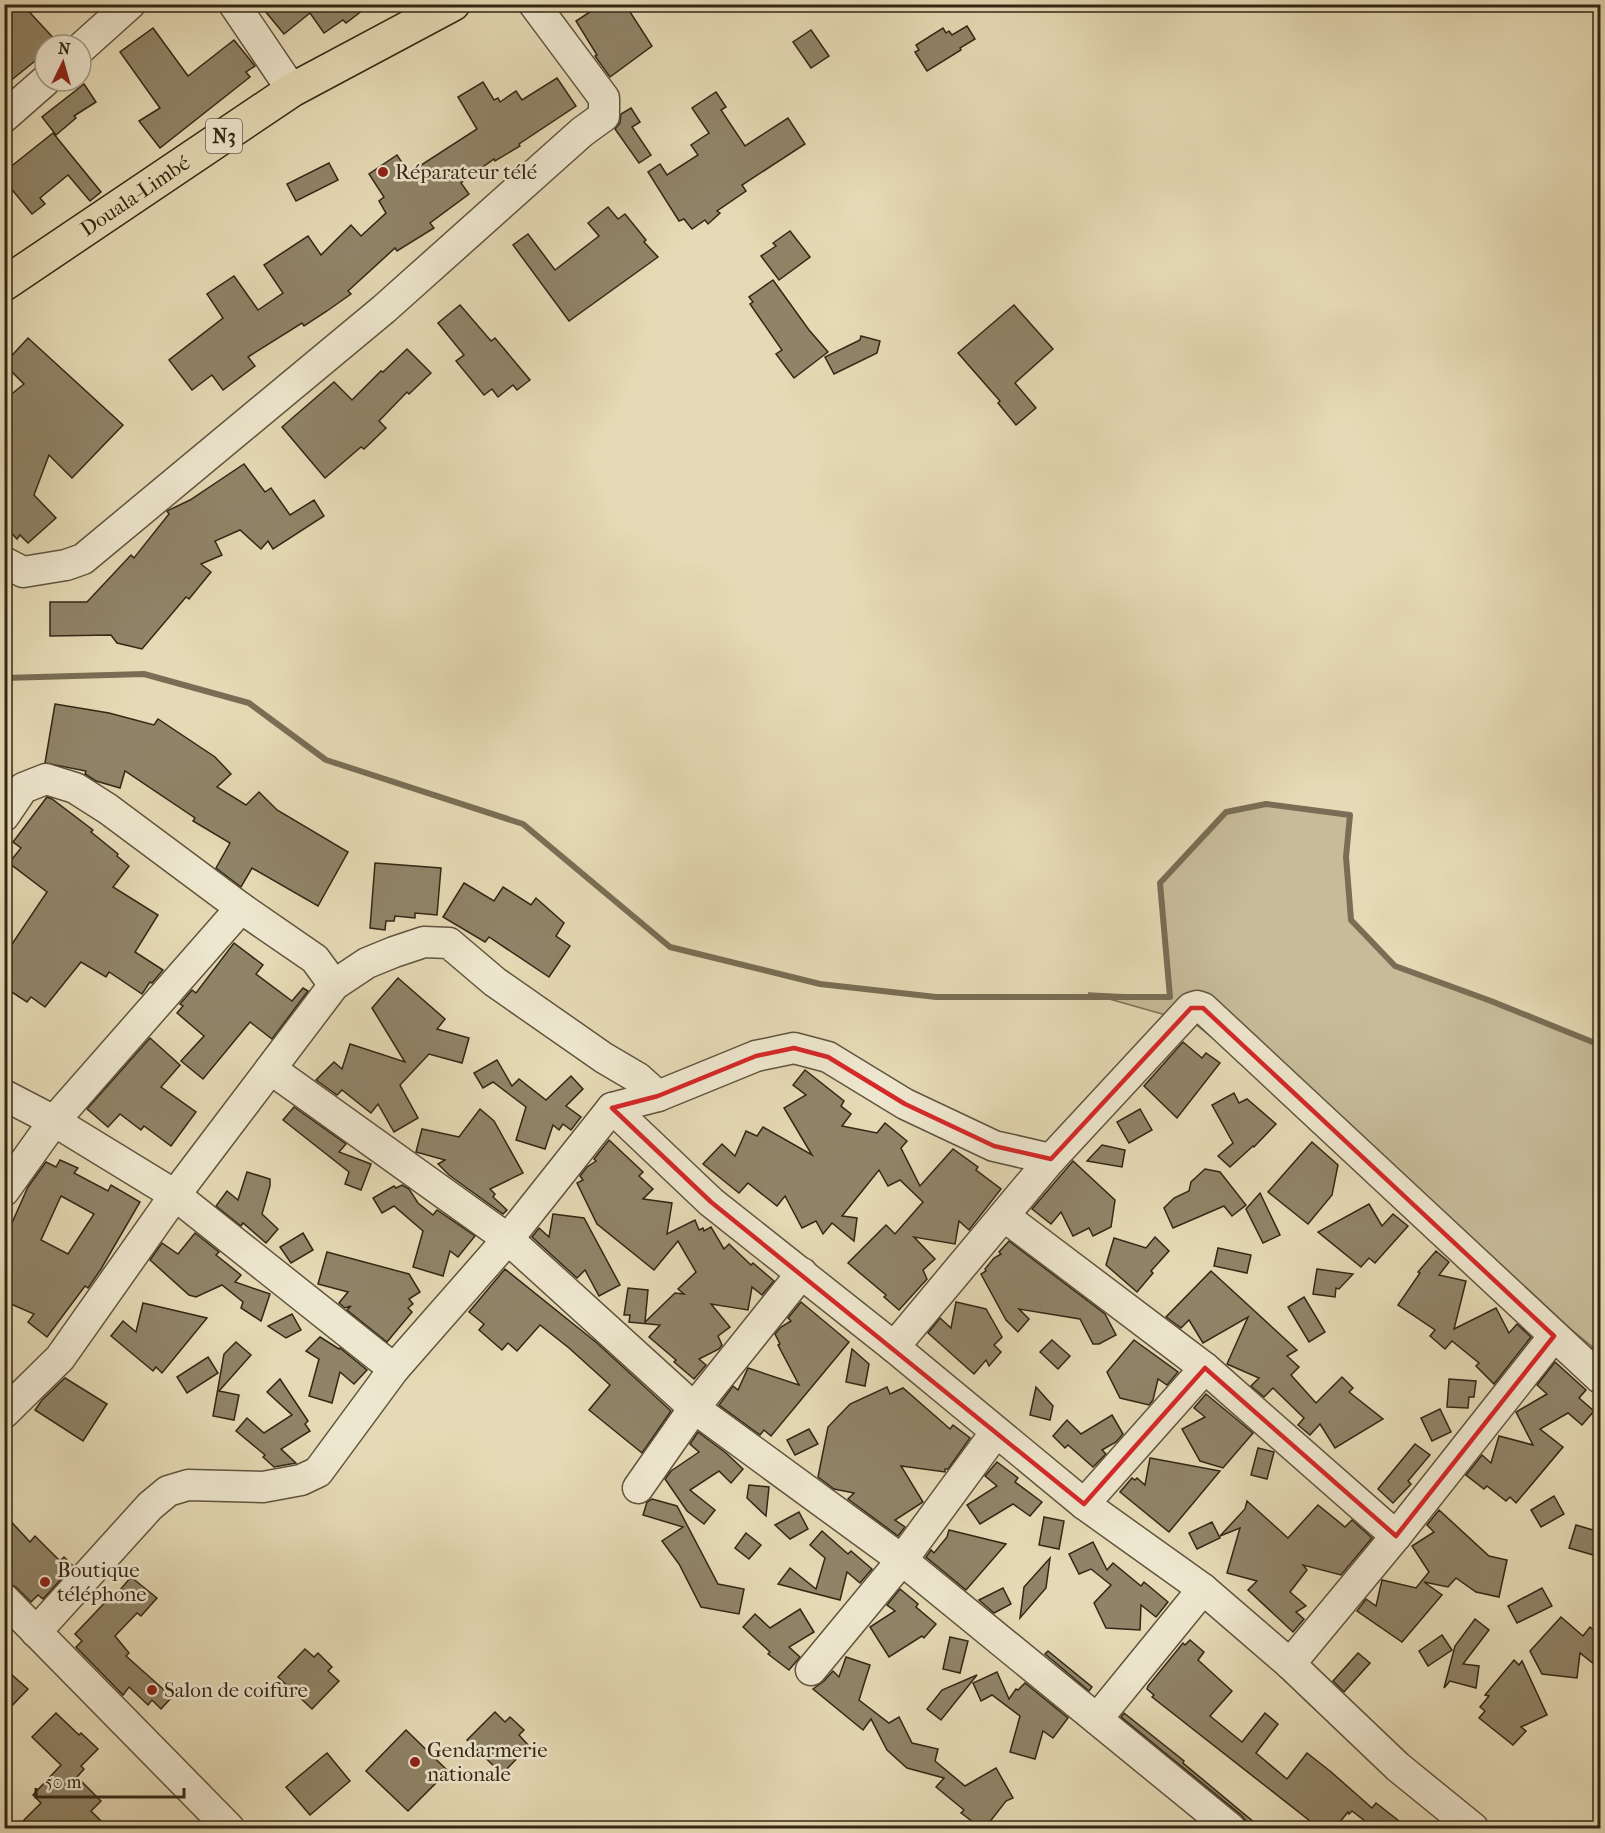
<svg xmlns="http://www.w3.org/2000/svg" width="1605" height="1833" font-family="'IM FELL French Canon',serif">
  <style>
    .green { fill: #c7bc9a; stroke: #7d7258; stroke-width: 1.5 }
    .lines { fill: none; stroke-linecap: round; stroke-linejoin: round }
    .stream { stroke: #796e55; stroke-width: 6 }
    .building { fill: #908468; stroke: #332715; stroke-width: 1.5; fill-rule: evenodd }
    .minor-casing { stroke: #60543d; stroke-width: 33 }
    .highway-casing { stroke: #332715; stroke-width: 36 }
    .minor { stroke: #eee7cf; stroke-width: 30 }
    .highway { stroke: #e5dab5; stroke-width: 33 }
    .marked { fill: none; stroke: #d62828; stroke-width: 4.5; stroke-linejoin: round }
    .poi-dot { fill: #8f2418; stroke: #eee7cf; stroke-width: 2 }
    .labels { text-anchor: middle; stroke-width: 5; stroke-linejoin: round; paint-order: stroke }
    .shield { fill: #eee7cf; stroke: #6b614d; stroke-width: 1.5 }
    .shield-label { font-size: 20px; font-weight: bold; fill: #332715 }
    .poi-label { font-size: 21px; fill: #332715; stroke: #eee7cf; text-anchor: start }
    .street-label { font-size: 21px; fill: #332715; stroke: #eee7cf }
  </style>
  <rect width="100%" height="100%" fill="#e5dab5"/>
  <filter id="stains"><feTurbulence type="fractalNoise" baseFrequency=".00333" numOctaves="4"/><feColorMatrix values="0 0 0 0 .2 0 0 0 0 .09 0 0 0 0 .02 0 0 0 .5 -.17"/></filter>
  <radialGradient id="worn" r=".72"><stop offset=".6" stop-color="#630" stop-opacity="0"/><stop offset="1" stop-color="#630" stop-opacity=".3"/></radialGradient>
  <path class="green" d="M 1266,804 L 1350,815 L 1346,857 L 1351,920 L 1395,966 L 1491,1001 L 1600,1045 L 1600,1353 L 1194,1023 L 1088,993 L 1170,997 L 1160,883 L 1226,812 Z"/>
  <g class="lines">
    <path class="stream" d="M 4,678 L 144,674 L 249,703 L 326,760 L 523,824 L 670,947 L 820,984 L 936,997 L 1170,997 L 1160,883 L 1226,812 L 1266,804 L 1350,815 L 1346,857 L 1351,920 L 1395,966 L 1491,1001 L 1600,1045"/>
  </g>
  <g class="building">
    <path d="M 4,4 L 22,4 L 57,42 L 54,45 L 45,45 L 45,53 L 4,86 Z"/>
    <path d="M 273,4 L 371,4 L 346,23 L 343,20 L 324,33 L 310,13 L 284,34 L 265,11 Z"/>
    <path d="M 602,4 L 625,4 L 652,46 L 610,77 L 595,56 L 597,55 L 576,21 Z"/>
    <path d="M 967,26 L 975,39 L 960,48 L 961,50 L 927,71 L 915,52 L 919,50 L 916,45 L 943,28 L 946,33 L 949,31 L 952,35 Z"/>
    <path d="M 153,28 L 188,76 L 234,40 L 255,66 L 246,72 L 250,77 L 160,148 L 139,121 L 160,108 L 120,52 Z"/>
    <path d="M 811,30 L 829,56 L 811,68 L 793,42 Z"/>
    <path d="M 557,78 L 576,106 L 519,144 L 520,146 L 495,161 L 494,159 L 461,183 L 469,194 L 430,223 L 434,228 L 397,251 L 395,248 L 348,291 L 351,294 L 327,311 L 304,326 L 302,323 L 248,357 L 255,366 L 223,390 L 212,375 L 192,390 L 169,360 L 223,318 L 207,294 L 234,276 L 258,310 L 283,293 L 264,265 L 308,236 L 321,255 L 351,225 L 361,236 L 386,213 L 379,201 L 384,197 L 369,174 L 397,155 L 409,173 L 477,129 L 458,97 L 483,82 L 494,100 L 498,98 L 500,102 L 516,91 L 522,100 Z"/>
    <path d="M 84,84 L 96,102 L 74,116 L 76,118 L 56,135 L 42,117 Z"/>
    <path d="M 716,92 L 726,107 L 721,110 L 745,146 L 788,118 L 805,144 L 742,185 L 746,191 L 717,211 L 720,213 L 708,224 L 705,220 L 692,229 L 684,219 L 679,221 L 648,172 L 660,164 L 667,175 L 698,155 L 691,145 L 709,133 L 692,108 Z"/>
    <path d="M 631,108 L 640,122 L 632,127 L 651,155 L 639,163 L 615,129 L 620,123 L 621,114 Z"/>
    <path d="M 53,133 L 101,192 L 90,201 L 68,175 L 40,198 L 45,204 L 32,214 L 4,180 L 4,172 Z"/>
    <path d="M 329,163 L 338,180 L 296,201 L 287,184 Z"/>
    <path d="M 608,207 L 618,219 L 625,214 L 646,240 L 644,242 L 658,257 L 569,321 L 513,245 L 528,234 L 555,270 L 599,236 L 588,223 Z"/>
    <path d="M 790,231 L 810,257 L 779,280 L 761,256 L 776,246 L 773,243 Z"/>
    <path d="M 773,280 L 809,330 L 828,352 L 794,378 L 776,354 L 782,350 L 750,304 L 753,302 L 749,297 Z"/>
    <path d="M 460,305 L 491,341 L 495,338 L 530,380 L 517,390 L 513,385 L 498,397 L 492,389 L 484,395 L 456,361 L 464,355 L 438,323 Z"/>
    <path d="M 1014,305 L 1053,349 L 1015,383 L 1036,408 L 1016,425 L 998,403 L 1000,401 L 958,353 Z"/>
    <path d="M 861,336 L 880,341 L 877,353 L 834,374 L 825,357 L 860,340 Z"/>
    <path d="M 28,338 L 123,425 L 72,478 L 49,455 L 34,495 L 56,518 L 28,543 L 20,535 L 17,539 L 4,525 L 4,400 L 24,384 L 4,364 Z"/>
    <path d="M 407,349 L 431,373 L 409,394 L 407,392 L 379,421 L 386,428 L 364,449 L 361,447 L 325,478 L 282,427 L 334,382 L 352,400 L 381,371 L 383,372 Z"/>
    <path d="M 244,464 L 265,492 L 271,488 L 290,515 L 314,500 L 324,516 L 273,549 L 268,541 L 261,549 L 240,530 L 215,541 L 222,555 L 201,564 L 211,572 L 189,599 L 186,597 L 142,649 L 117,643 L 111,635 L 50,636 L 50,602 L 87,602 L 131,555 L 134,558 L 169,514 L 167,511 L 190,500 Z"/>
    <path d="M 55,704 L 109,713 L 154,725 L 158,719 L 215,757 L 231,774 L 217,787 L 246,805 L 259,792 L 277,810 L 348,852 L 318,906 L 252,868 L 241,887 L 216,868 L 230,843 L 193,821 L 195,818 L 125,771 L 120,788 L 96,781 L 85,774 L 86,771 L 45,763 Z"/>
    <path d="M 47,797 L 52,799 L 93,830 L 91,832 L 118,854 L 117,856 L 129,866 L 113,887 L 158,915 L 135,952 L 163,970 L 152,983 L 150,982 L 142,994 L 109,972 L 106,977 L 81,962 L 45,1007 L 31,997 L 27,1002 L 4,987 L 4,956 L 47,892 L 9,863 L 21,848 L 13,842 Z"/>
    <path d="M 375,863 L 441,868 L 437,915 L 415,913 L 415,918 L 395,916 L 394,921 L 386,921 L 385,930 L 370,928 Z"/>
    <path d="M 464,883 L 494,901 L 503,887 L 531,905 L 536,898 L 564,923 L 556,936 L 570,946 L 549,977 L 489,937 L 485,942 L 443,917 Z"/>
    <path d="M 234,943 L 263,965 L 256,974 L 292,1001 L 303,988 L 308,991 L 272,1039 L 250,1022 L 203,1079 L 181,1061 L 204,1036 L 177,1013 L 183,1006 L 180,1004 L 192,990 L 196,993 Z"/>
    <path d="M 398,978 L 445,1019 L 437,1029 L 469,1038 L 462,1063 L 429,1054 L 400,1085 L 418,1118 L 394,1132 L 378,1104 L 371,1113 L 342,1090 L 337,1095 L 316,1080 L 334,1062 L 342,1069 L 350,1044 L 405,1062 L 372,1008 Z"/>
    <path d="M 150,1038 L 180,1065 L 161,1087 L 196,1112 L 171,1146 L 144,1126 L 141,1130 L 120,1114 L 108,1127 L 87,1109 Z"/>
    <path d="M 1183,1042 L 1202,1058 L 1206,1053 L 1220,1063 L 1177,1118 L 1144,1086 Z"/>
    <path d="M 497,1060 L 512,1086 L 519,1079 L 546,1100 L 571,1076 L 583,1089 L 566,1106 L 581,1117 L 571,1130 L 563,1124 L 559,1130 L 553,1125 L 545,1149 L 516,1140 L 526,1107 L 493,1082 L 483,1088 L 474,1073 Z"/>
    <path d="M 805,1070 L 844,1101 L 841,1106 L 851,1114 L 842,1126 L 877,1133 L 885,1123 L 907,1141 L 901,1148 L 920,1186 L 953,1149 L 978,1167 L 976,1170 L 1001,1189 L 969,1230 L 959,1221 L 955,1244 L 914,1237 L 935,1259 L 923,1270 L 927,1279 L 899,1310 L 884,1297 L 886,1295 L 848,1263 L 886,1225 L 895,1234 L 923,1202 L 900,1180 L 888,1186 L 879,1170 L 842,1216 L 857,1218 L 854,1241 L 832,1223 L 823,1234 L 816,1221 L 802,1228 L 785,1196 L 777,1206 L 748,1183 L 739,1193 L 703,1164 L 722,1144 L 735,1156 L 746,1131 L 757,1136 L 763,1127 L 812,1155 L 784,1108 L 806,1095 L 793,1085 Z"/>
    <path d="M 1234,1093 L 1239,1103 L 1247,1099 L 1276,1124 L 1254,1147 L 1253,1146 L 1230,1167 L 1218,1156 L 1233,1143 L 1212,1105 Z"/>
    <path d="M 294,1107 L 346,1144 L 339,1152 L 371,1164 L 361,1190 L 345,1184 L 349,1172 L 283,1120 Z"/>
    <path d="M 480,1109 L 494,1121 L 523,1173 L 490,1189 L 495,1194 L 493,1197 L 507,1210 L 503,1214 L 449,1175 L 438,1164 L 445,1160 L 416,1152 L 422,1129 L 459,1137 Z"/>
    <path d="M 1140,1109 L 1152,1130 L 1129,1143 L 1117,1122 Z"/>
    <path d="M 609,1140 L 643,1172 L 639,1176 L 653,1189 L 643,1199 L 672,1203 L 667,1234 L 695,1220 L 699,1230 L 703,1228 L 704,1231 L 711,1227 L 724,1249 L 729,1244 L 751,1265 L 753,1263 L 774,1281 L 762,1295 L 752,1287 L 748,1310 L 711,1304 L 730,1327 L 718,1336 L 722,1345 L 719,1349 L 699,1359 L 706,1365 L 694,1379 L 674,1362 L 676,1360 L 649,1337 L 660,1325 L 629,1322 L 630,1315 L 624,1315 L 628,1288 L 648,1290 L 645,1322 L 675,1293 L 684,1294 L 678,1289 L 696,1272 L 678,1241 L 654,1270 L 597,1224 L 577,1183 L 583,1180 L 580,1176 L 587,1167 L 596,1161 L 594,1159 Z"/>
    <path d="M 1312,1142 L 1338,1165 L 1332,1195 L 1308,1224 L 1268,1192 Z"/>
    <path d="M 1102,1145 L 1125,1150 L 1122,1167 L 1087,1161 Z"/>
    <path d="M 60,1160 L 78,1168 L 74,1173 L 108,1191 L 111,1185 L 140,1202 L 101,1269 L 88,1288 L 85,1286 L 47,1337 L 28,1322 L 34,1314 L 4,1301 L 4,1222 L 11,1225 L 28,1187 L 46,1162 L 56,1167 ZM 61,1196 L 94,1214 L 68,1254 L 41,1240 Z"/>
    <path d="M 1073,1161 L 1115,1200 L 1111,1227 L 1093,1236 L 1089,1228 L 1073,1236 L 1061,1212 L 1051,1224 L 1032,1209 Z"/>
    <path d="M 1205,1169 L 1220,1172 L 1246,1205 L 1232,1216 L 1224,1206 L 1173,1228 L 1164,1208 L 1174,1198 L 1189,1191 L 1191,1182 Z"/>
    <path d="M 247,1172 L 270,1179 L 270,1186 L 262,1214 L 278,1229 L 266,1243 L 243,1223 L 241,1226 L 216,1206 L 227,1191 L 238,1200 Z"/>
    <path d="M 402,1185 L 409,1189 L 418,1203 L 433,1215 L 437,1210 L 475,1236 L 458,1257 L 450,1251 L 443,1276 L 413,1267 L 423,1231 L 394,1206 L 382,1213 L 373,1198 L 394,1186 L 396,1188 Z"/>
    <path d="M 1260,1193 L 1280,1235 L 1263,1243 L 1246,1209 Z"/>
    <path d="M 1369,1204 L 1382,1226 L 1393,1214 L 1408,1226 L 1375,1263 L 1369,1258 L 1361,1267 L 1318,1232 Z"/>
    <path d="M 553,1214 L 584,1218 L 620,1285 L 599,1296 L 585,1270 L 577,1278 L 532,1237 L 539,1228 L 549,1237 Z"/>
    <path d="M 195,1233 L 219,1252 L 216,1255 L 241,1275 L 235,1282 L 270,1294 L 261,1321 L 241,1308 L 243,1302 L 222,1285 L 196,1297 L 189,1295 L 150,1260 L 162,1243 L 178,1254 Z"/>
    <path d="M 303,1233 L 313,1250 L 291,1263 L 280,1247 Z"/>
    <path d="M 1155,1237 L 1169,1251 L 1151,1271 L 1153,1273 L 1137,1292 L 1106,1265 L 1114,1238 L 1146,1248 Z"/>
    <path d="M 1009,1241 L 1105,1314 L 1116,1335 L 1099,1344 L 1093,1344 L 1080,1319 L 1019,1309 L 1029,1319 L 1018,1332 L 1006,1320 L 981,1274 L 986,1271 L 985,1269 L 994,1258 L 1001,1254 L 999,1252 Z"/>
    <path d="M 1218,1248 L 1251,1255 L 1247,1273 L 1214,1266 Z"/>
    <path d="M 1436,1251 L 1449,1262 L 1439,1275 L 1466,1281 L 1454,1329 L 1496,1308 L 1509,1333 L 1517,1324 L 1531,1337 L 1494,1384 L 1476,1366 L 1479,1363 L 1452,1341 L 1445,1349 L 1430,1336 L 1435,1330 L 1398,1305 L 1420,1273 L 1418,1272 Z"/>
    <path d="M 327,1252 L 409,1274 L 420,1292 L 409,1299 L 413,1304 L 408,1308 L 412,1312 L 387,1342 L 347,1310 L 351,1306 L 345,1308 L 339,1303 L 348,1292 L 318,1284 Z"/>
    <path d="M 505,1269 L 597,1343 L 671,1411 L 642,1453 L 589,1410 L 610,1385 L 569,1348 L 540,1325 L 517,1351 L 508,1343 L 502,1350 L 479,1330 L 484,1324 L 469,1312 Z"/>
    <path d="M 1317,1269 L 1353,1274 L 1339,1289 L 1336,1288 L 1335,1297 L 1313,1294 Z"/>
    <path d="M 1211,1271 L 1297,1350 L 1287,1356 L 1299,1367 L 1291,1375 L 1316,1403 L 1342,1377 L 1353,1388 L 1349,1392 L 1383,1419 L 1335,1448 L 1320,1424 L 1310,1435 L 1298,1425 L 1304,1418 L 1273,1388 L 1264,1397 L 1251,1386 L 1259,1378 L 1227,1364 L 1248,1317 L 1203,1343 L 1189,1320 L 1181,1328 L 1166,1317 Z"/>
    <path d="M 1304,1297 L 1325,1332 L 1309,1342 L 1288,1307 Z"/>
    <path d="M 801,1302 L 849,1342 L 771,1436 L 764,1430 L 760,1435 L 719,1405 L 733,1386 L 738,1390 L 748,1368 L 799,1385 L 778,1345 L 780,1344 L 775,1334 L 781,1327 L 791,1321 L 788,1318 Z"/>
    <path d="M 956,1302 L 986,1309 L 1002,1337 L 994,1345 L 1001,1352 L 989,1366 L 986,1360 L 974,1374 L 928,1333 L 940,1318 L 951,1328 Z"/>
    <path d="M 143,1303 L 207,1318 L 162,1373 L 156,1367 L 153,1371 L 111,1336 L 123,1321 L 136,1332 Z"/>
    <path d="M 292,1314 L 301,1330 L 286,1338 L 268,1326 Z"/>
    <path d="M 320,1337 L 339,1349 L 340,1348 L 367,1370 L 354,1384 L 340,1372 L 332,1403 L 309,1396 L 319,1359 L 306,1351 Z"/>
    <path d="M 1052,1340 L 1070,1356 L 1058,1369 L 1040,1352 Z"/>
    <path d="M 1134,1340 L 1178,1372 L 1167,1385 L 1158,1379 L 1153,1400 L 1149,1405 L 1120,1398 L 1107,1372 Z"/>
    <path d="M 236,1342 L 251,1355 L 219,1391 L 239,1395 L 234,1420 L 213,1416 L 224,1354 Z"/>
    <path d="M 852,1349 L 869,1364 L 865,1386 L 846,1382 Z"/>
    <path d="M 208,1357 L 218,1373 L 187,1393 L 177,1377 Z"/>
    <path d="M 1555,1362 L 1586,1390 L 1579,1398 L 1594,1411 L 1582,1425 L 1568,1413 L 1540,1429 L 1563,1447 L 1516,1503 L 1510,1497 L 1506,1501 L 1487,1486 L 1484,1489 L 1466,1475 L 1482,1455 L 1491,1463 L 1499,1436 L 1533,1445 L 1516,1412 L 1547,1394 L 1537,1385 Z"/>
    <path d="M 65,1378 L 107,1404 L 83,1441 L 35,1410 L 42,1400 Z"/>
    <path d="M 280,1379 L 308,1421 L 305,1424 L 310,1431 L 281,1449 L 296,1463 L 274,1467 L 263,1457 L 265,1455 L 236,1431 L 247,1418 L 264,1433 L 292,1415 L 267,1392 Z"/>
    <path d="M 1449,1379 L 1476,1381 L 1474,1397 L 1469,1397 L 1468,1408 L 1447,1407 Z"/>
    <path d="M 887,1387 L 890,1394 L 903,1388 L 950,1429 L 953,1425 L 970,1438 L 948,1469 L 945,1469 L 945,1472 L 901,1466 L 923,1502 L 895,1520 L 905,1527 L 898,1536 L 848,1499 L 854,1493 L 834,1489 L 818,1477 L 828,1427 L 850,1404 Z"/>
    <path d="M 1036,1387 L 1053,1406 L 1050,1420 L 1030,1415 Z"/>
    <path d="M 1206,1394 L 1253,1433 L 1223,1468 L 1200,1461 L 1182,1429 L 1205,1417 L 1194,1408 Z"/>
    <path d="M 1440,1409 L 1451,1432 L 1432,1441 L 1421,1418 Z"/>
    <path d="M 1112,1415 L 1123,1434 L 1116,1442 L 1102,1450 L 1106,1454 L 1093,1467 L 1068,1445 L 1065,1448 L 1053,1436 L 1067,1420 L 1081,1434 Z"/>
    <path d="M 809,1429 L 818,1444 L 795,1455 L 787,1440 Z"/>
    <path d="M 698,1432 L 726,1453 L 743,1469 L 731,1483 L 719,1471 L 690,1490 L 715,1510 L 704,1524 L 687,1511 L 665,1479 L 671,1471 L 699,1452 L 690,1444 Z"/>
    <path d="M 1415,1444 L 1430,1455 L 1408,1481 L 1411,1484 L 1393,1503 L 1378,1489 Z"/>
    <path d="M 1258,1448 L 1274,1452 L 1267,1479 L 1251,1475 Z"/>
    <path d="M 1150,1458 L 1220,1471 L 1169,1532 L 1120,1492 L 1132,1478 L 1135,1480 L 1137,1478 L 1145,1485 Z"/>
    <path d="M 997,1462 L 1018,1478 L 1015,1482 L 1042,1502 L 1030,1516 L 1013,1504 L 980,1524 L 967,1505 L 997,1486 L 985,1476 Z"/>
    <path d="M 749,1485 L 769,1487 L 766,1516 L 747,1498 Z"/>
    <path d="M 1554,1496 L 1564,1514 L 1541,1527 L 1531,1510 Z"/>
    <path d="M 652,1499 L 677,1506 L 718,1584 L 744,1589 L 739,1614 L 701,1607 L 679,1564 L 662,1541 L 683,1527 L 643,1515 L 647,1502 Z"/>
    <path d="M 1247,1501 L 1288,1538 L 1318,1505 L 1345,1527 L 1352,1520 L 1372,1538 L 1341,1575 L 1303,1565 L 1307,1570 L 1290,1592 L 1306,1606 L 1296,1612 L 1304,1619 L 1293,1632 L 1248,1590 L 1257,1581 L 1227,1573 L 1240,1528 L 1220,1536 L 1245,1509 Z"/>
    <path d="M 1439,1510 L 1489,1556 L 1507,1560 L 1499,1597 L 1476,1592 L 1456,1578 L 1448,1587 L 1424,1582 L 1442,1595 L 1402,1642 L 1357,1611 L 1366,1599 L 1376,1606 L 1382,1580 L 1416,1588 L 1429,1572 L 1412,1546 L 1434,1532 L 1427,1525 Z"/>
    <path d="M 799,1512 L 808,1529 L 790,1539 L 775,1525 Z"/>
    <path d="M 4,1514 L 30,1542 L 35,1536 L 60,1561 L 64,1557 L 73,1566 L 43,1599 L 38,1595 L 31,1602 L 16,1587 L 4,1581 Z"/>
    <path d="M 1044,1517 L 1064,1521 L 1059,1549 L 1039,1545 Z"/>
    <path d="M 1212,1522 L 1220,1538 L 1197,1549 L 1189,1533 Z"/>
    <path d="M 1576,1525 L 1600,1532 L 1600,1557 L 1569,1548 Z"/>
    <path d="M 949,1530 L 1006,1544 L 966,1590 L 926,1557 L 931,1550 L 934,1553 L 947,1537 Z"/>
    <path d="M 822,1531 L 848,1554 L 851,1551 L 872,1569 L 860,1583 L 847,1572 L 840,1600 L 778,1584 L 790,1568 L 816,1589 L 825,1558 L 810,1545 Z"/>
    <path d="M 746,1533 L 761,1545 L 749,1559 L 735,1548 Z"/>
    <path d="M 1093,1542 L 1107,1570 L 1113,1563 L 1141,1586 L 1144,1582 L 1168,1602 L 1156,1617 L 1141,1605 L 1140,1630 L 1106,1628 L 1094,1603 L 1111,1585 L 1091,1569 L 1079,1574 L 1069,1554 Z"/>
    <path d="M 1050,1558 L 1046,1588 L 1020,1618 L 1024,1587 Z"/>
    <path d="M 131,1577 L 157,1598 L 141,1616 L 137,1613 L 115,1636 L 129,1653 L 126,1656 L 172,1697 L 161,1709 L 152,1700 L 148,1705 L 129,1687 L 123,1695 L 76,1647 L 82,1641 L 75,1634 L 112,1595 L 114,1597 Z"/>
    <path d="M 1003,1588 L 1011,1604 L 994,1613 L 979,1600 Z"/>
    <path d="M 1542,1588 L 1552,1606 L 1517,1623 L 1508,1606 Z"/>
    <path d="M 900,1589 L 918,1604 L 916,1607 L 936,1624 L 924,1638 L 922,1636 L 889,1657 L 870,1627 L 895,1611 L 887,1605 Z"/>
    <path d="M 800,1609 L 814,1632 L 789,1647 L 800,1657 L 789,1670 L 768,1654 L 770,1652 L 743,1627 L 755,1614 L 770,1628 Z"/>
    <path d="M 1561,1617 L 1583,1636 L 1590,1627 L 1600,1635 L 1600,1669 L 1580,1653 L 1577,1678 L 1542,1674 L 1530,1651 Z"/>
    <path d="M 1475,1619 L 1489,1630 L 1463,1664 L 1479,1666 L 1476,1688 L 1450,1681 L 1444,1688 L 1455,1646 Z"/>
    <path d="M 1442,1635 L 1452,1650 L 1428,1666 L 1419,1651 Z"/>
    <path d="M 950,1637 L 968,1641 L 960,1673 L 943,1669 Z"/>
    <path d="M 1190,1640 L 1204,1652 L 1198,1660 L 1232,1691 L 1210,1716 L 1242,1742 L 1265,1713 L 1278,1724 L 1256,1753 L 1287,1779 L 1307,1753 L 1330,1771 L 1372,1808 L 1376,1803 L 1408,1828 L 1374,1828 L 1352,1811 L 1349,1814 L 1348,1812 L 1335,1828 L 1319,1828 L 1152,1697 L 1154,1695 L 1147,1689 L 1148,1686 L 1183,1643 L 1185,1645 Z"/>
    <path d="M 305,1649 L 314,1657 L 318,1653 L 332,1667 L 328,1671 L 339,1681 L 312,1709 L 278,1677 Z"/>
    <path d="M 1048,1651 L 1092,1687 L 1089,1691 L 1045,1654 Z"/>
    <path d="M 1358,1653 L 1370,1663 L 1344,1692 L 1333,1681 Z"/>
    <path d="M 846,1657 L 870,1665 L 859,1700 L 889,1723 L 899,1717 L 912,1743 L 938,1749 L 935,1761 L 965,1786 L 996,1768 L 1013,1798 L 1006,1801 L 985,1828 L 981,1828 L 961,1813 L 964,1810 L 936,1787 L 944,1778 L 907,1768 L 887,1750 L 871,1719 L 863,1730 L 813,1689 L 824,1681 L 833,1671 L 839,1677 Z"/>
    <path d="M 1514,1660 L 1519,1665 L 1522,1661 L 1547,1715 L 1521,1727 L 1526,1731 L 1513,1745 L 1479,1718 L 1485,1711 L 1480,1707 L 1489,1696 L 1485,1695 Z"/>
    <path d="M 4,1668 L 28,1689 L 4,1714 Z"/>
    <path d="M 997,1672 L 1009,1699 L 1016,1689 L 1018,1690 L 1025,1683 L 1068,1718 L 1053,1738 L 1043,1731 L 1035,1759 L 1010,1752 L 1020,1716 L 992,1695 L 981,1701 L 973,1683 Z"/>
    <path d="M 977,1675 L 941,1720 L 927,1709 L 942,1690 Z"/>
    <path d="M 495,1712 L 505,1722 L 510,1717 L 524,1730 L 519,1735 L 529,1746 L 502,1774 L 467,1740 Z"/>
    <path d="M 56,1713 L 79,1735 L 81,1733 L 98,1749 L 81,1766 L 84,1769 L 77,1777 L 101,1801 L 91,1811 L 108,1828 L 32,1828 L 24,1820 L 41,1803 L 33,1795 L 61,1765 L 32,1737 Z"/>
    <path d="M 1124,1713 L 1184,1761 L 1183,1763 L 1261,1828 L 1247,1828 L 1246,1821 L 1241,1815 L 1121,1717 Z"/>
    <path d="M 406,1730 L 448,1771 L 408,1811 L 366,1771 Z"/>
    <path d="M 327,1753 L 350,1781 L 310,1815 L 286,1787 Z"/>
  </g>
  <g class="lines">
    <defs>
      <g id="minor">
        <path d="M 234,4 L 292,90"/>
        <path d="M 81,48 L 130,4"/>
        <path d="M 4,117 L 45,81"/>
        <path d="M 4,562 L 23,572 L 66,565 L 83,559 L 384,309 L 582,132 L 604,116 L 604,98 L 534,4"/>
        <path d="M 4,816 L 23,788 L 46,779 L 75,788 L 108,809 L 241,908 L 315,959 L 334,985"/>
        <path d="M 272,1070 L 508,1239 L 694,1408 L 902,1560 L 1230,1828"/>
        <path d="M 4,1095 L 54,1121 L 175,1195 L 394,1369"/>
        <path d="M 612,1108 L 711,1202 L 894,1347 L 1084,1504 L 1203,1589 L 1290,1664 L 1398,1767 L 1473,1828"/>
        <path d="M 4,1191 L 54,1121 L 241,908"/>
        <path d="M 1004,1216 L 1205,1368 L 1396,1536"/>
        <path d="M 894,1347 L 1051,1159"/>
        <path d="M 4,1413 L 60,1358 L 175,1195 L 334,985 L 367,963 L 394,952 L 424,942 L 449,943 L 495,982 L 604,1058 L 638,1078 L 658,1096"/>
        <path d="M 638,1488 L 694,1408 L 802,1273"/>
        <path d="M 1084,1504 L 1205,1368"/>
        <path d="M 4,1599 L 229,1828"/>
        <path d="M 36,1632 L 150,1506 L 168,1491 L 188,1485 L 263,1487 L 301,1480 L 318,1472 L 394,1369 L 508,1239 L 612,1108 L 658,1096 L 756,1056 L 794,1048 L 828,1057 L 905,1104 L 994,1146 L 1051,1159 L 1191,1008 L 1197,1006 L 1203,1008 L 1600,1378"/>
        <path d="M 1290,1664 L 1396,1536 L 1554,1336"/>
        <path d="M 811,1670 L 902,1560 L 996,1432"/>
        <path d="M 1097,1719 L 1203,1589"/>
      </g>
      <g id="highway">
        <path id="s1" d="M 4,284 L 292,90 L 453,4"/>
      </g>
    </defs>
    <use href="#minor" class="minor-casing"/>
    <use href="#highway" class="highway-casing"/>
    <use href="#minor" class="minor"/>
    <use href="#highway" class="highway"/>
  </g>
  <path class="marked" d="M 1191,1008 L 1203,1008 L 1554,1336 L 1396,1536 L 1205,1368 L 1084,1504 L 711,1202 L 612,1108 L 658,1096 L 756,1056 L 794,1048 L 828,1057 L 905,1104 L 994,1146 L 1051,1159 Z"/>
  <g class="poi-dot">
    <circle cx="383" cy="172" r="6"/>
    <circle cx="45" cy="1582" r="6"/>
    <circle cx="152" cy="1690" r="6"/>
    <circle cx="415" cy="1762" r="6"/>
  </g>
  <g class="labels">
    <rect class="shield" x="206" y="119" width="36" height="34" rx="4.5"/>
    <g class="shield-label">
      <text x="224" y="143">N3</text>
    </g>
    <g class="poi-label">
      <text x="395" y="179">Réparateur télé</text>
      <text x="57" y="1577">Boutique<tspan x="57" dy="24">téléphone</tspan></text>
      <text x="164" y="1697">Salon de coifure</text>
      <text x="427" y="1757">Gendarmerie<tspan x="427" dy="24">nationale</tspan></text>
    </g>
    <g class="street-label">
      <text dy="7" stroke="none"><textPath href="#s1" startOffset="158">Douala-Limbé</textPath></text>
    </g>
  </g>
  <rect width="1605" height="1833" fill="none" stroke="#e5dab5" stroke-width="24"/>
  <rect x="6" y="6" width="1593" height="1821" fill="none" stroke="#332715" stroke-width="3"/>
  <rect x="12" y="12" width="1581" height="1809" fill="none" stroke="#332715" stroke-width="1.5"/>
  <g transform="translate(63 63) rotate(5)"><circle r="28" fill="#eee7cf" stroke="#a39a85" stroke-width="1.5"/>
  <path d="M0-4.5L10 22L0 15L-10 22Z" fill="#8f2418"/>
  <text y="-9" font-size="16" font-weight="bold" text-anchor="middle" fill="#332715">N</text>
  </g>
  <path d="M36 1788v9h148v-9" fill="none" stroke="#332715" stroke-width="3"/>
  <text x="45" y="1788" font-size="18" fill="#332715" stroke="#eee7cf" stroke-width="4.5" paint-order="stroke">50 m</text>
  <rect width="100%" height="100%" filter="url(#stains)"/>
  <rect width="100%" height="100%" fill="url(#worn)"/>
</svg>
